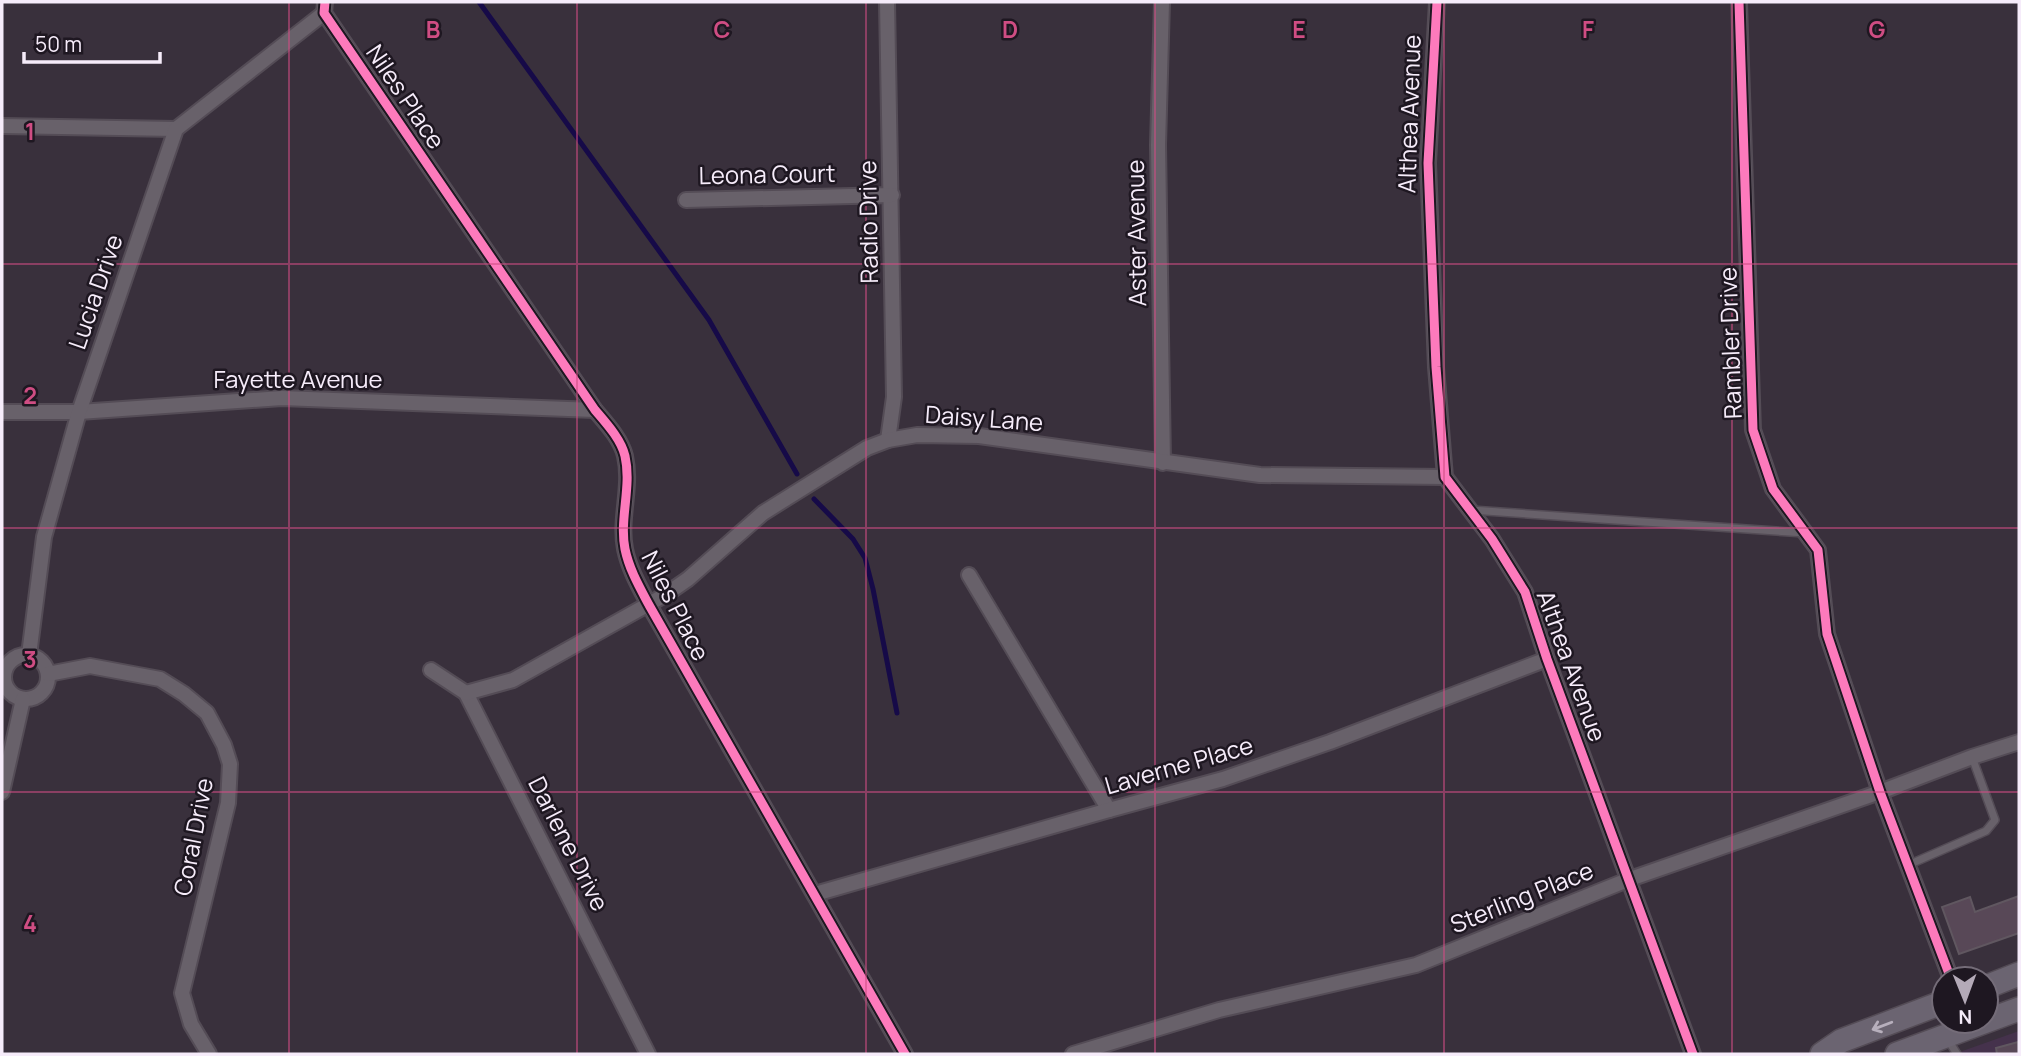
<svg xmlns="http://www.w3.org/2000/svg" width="2021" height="1056" font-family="Manrope,sans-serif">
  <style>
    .built { fill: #45324c }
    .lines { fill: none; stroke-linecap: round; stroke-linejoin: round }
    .stream { stroke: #160a48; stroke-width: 5 }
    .building { fill: #584857; stroke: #605760; stroke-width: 2 }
    .lane-casing { stroke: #544c56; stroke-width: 10 }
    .street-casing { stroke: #544c56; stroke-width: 18 }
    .primary-casing { stroke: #544c56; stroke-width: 26 }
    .lane { stroke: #68616a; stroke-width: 7 }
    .street { stroke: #68616a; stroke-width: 14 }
    .primary { stroke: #6b6471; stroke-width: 23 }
    .cycleway-casing { stroke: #1e1721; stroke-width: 13 }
    .cycleway { stroke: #fd7abc; stroke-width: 9 }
    .oneway { stroke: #b7afbc }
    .grid { fill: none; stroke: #cf4d83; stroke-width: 2; stroke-opacity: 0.55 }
    .labels { text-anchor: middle; stroke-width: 5; stroke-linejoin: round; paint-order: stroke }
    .street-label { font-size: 24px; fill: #f6ecfa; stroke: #1e1721 }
    .grid-label { font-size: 23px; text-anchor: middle; font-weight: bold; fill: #cf4d83; stroke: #1e1721; stroke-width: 5; stroke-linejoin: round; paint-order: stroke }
  </style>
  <rect width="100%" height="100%" fill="#39303c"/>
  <path class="built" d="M 2019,1031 L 2019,1054 L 1954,1054 Z"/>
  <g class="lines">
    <g class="stream">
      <path d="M 479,2 L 709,320 L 797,474"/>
      <path d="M 814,499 L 853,539 L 865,558 L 873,589 L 897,713"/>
    </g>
  </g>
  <g class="building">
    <path d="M 2019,896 L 2019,933 L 1959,954 L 1942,907 L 1970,897 L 1975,912 Z"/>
    <path d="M 2018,1042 L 2019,1054 L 1997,1054 L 1996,1048 Z"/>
  </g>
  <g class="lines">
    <defs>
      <g id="lane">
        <path d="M 1471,510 L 1805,533"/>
        <path d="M 1908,865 L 1986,831 L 1995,820 L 1972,757"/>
        <path d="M 1948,1040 L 1957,1054"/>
      </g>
      <g id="street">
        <path d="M 325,2 L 324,13 L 595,410 C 606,423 621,439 625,456 C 632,487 619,519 625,549 C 629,569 640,588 649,605 L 905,1054"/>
        <path d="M 887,2 L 894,397 L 888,440"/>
        <path d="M 1162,2 L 1158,145 L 1163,463"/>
        <path d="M 1437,2 L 1428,163 L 1436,367 L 1445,477 L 1492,539 L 1525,592 L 1547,659 L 1693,1054"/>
        <path d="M 1739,2 L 1753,430 L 1773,489 L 1818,550 L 1827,634 L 1880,792 L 1951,979"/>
        <path d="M 2,126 L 176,129"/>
        <path d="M 686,200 L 892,195"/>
        <path d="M 2,412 L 79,412 L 282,398 L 595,410"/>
        <path d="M 969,575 L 1109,810"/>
        <circle cx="26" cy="677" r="22"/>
        <path d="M 29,655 L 44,537 L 79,412 L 176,129 L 324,13"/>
        <path d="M 431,670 L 466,693 L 648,1054"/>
        <path d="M 48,674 L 90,666 L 160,679 L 184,694 L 207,713 L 224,745 L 230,764 L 228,803 L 182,993 L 191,1024 L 209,1054"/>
        <path d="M 466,693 L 513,680 L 665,595 L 688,579 L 763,513 L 867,448 L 888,440 L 917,435 L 979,436 L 1260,475 L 1445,477"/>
        <path d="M 2,792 L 23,699"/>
        <path d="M 815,894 L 1109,810 L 1223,779 L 1330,742 L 1547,659"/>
        <path d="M 1073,1054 L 1219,1010 L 1416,965 L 1630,879 L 1880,792 L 1972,757 L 2019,742"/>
      </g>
      <g id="primary">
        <path d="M 1986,987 L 2019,974"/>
        <path d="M 1822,1054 L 1841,1041 L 1944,1002"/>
        <path d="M 1897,1054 L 2019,1009"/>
      </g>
    </defs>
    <use href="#lane" class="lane-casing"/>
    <use href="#street" class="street-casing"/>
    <use href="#primary" class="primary-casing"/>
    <use href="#lane" class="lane"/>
    <use href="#street" class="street"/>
    <use href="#primary" class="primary"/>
    <defs>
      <g id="cycleway">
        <path d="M 325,2 L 324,13 L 595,410 C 606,423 621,439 625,456 C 632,487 619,519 625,549 C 629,569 640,588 649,605 L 905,1054"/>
        <path d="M 1437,2 L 1428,163 L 1436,367 L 1445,477 L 1492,539 L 1525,592 L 1547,659 L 1693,1054"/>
        <path d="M 1739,2 L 1753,430 L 1773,489 L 1818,550 L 1827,634 L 1880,792 L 1951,979"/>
      </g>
    </defs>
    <use href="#cycleway" class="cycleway-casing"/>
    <use href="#cycleway" class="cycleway"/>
  </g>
  <defs><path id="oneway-shaft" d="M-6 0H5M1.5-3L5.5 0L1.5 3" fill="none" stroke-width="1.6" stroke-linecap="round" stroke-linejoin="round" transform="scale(1.75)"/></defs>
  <use class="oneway" href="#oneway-shaft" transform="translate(1882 1026) rotate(159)"/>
  <path class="grid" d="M 289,2 L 289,1054M 577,2 L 577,1054M 866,2 L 866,1054M 1155,2 L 1155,1054M 1444,2 L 1444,1054M 1732,2 L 1732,1054M 2,264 L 2019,264M 2,528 L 2019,528M 2,792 L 2019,792"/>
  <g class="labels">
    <g class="street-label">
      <text transform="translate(405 97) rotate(56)" y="8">Niles Place</text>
      <text transform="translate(1410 114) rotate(-88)" y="8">Althea Avenue</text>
      <text transform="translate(767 175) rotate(-1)" y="8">Leona Court</text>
      <text transform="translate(869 222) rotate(-91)" y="8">Radio Drive</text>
      <text transform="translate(1137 233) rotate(-91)" y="8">Aster Avenue</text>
      <text transform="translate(96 292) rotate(-71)" y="8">Lucia Drive</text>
      <text transform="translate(1731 343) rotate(-92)" y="8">Rambler Drive</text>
      <text x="298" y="388">Fayette Avenue</text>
      <text transform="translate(984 419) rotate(4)" y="8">Daisy Lane</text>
      <text transform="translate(675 606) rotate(63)" y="8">Niles Place</text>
      <text transform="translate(1571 666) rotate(70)" y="8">Althea Avenue</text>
      <text transform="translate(1179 766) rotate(-16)" y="8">Laverne Place</text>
      <text transform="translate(194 837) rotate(-79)" y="8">Coral Drive</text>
      <text transform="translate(568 844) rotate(63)" y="8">Darlene Drive</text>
      <text transform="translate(1522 898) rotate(-22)" y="8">Sterling Place</text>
    </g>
  </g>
  <g class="grid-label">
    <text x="433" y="38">B</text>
    <text x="722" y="38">C</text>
    <text x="1010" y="38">D</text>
    <text x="1299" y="38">E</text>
    <text x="1588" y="38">F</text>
    <text x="1877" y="38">G</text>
    <text x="30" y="140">1</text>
    <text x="30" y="404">2</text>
    <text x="30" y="668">3</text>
    <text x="30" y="932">4</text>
  </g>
  <rect width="2021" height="1056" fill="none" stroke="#f6ecfa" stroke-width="7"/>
  <g transform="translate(1965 1000) rotate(179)"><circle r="33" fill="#1e1721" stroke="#746c78" stroke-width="2"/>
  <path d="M0-5L12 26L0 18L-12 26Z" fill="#b4aab8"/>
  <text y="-10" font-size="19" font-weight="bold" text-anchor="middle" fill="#f6ecfa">N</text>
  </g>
  <path d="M24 52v10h136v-10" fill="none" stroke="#f6ecfa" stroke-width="3.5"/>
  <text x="35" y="52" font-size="21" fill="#f6ecfa" stroke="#1e1721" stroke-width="5" paint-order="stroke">50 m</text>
</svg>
